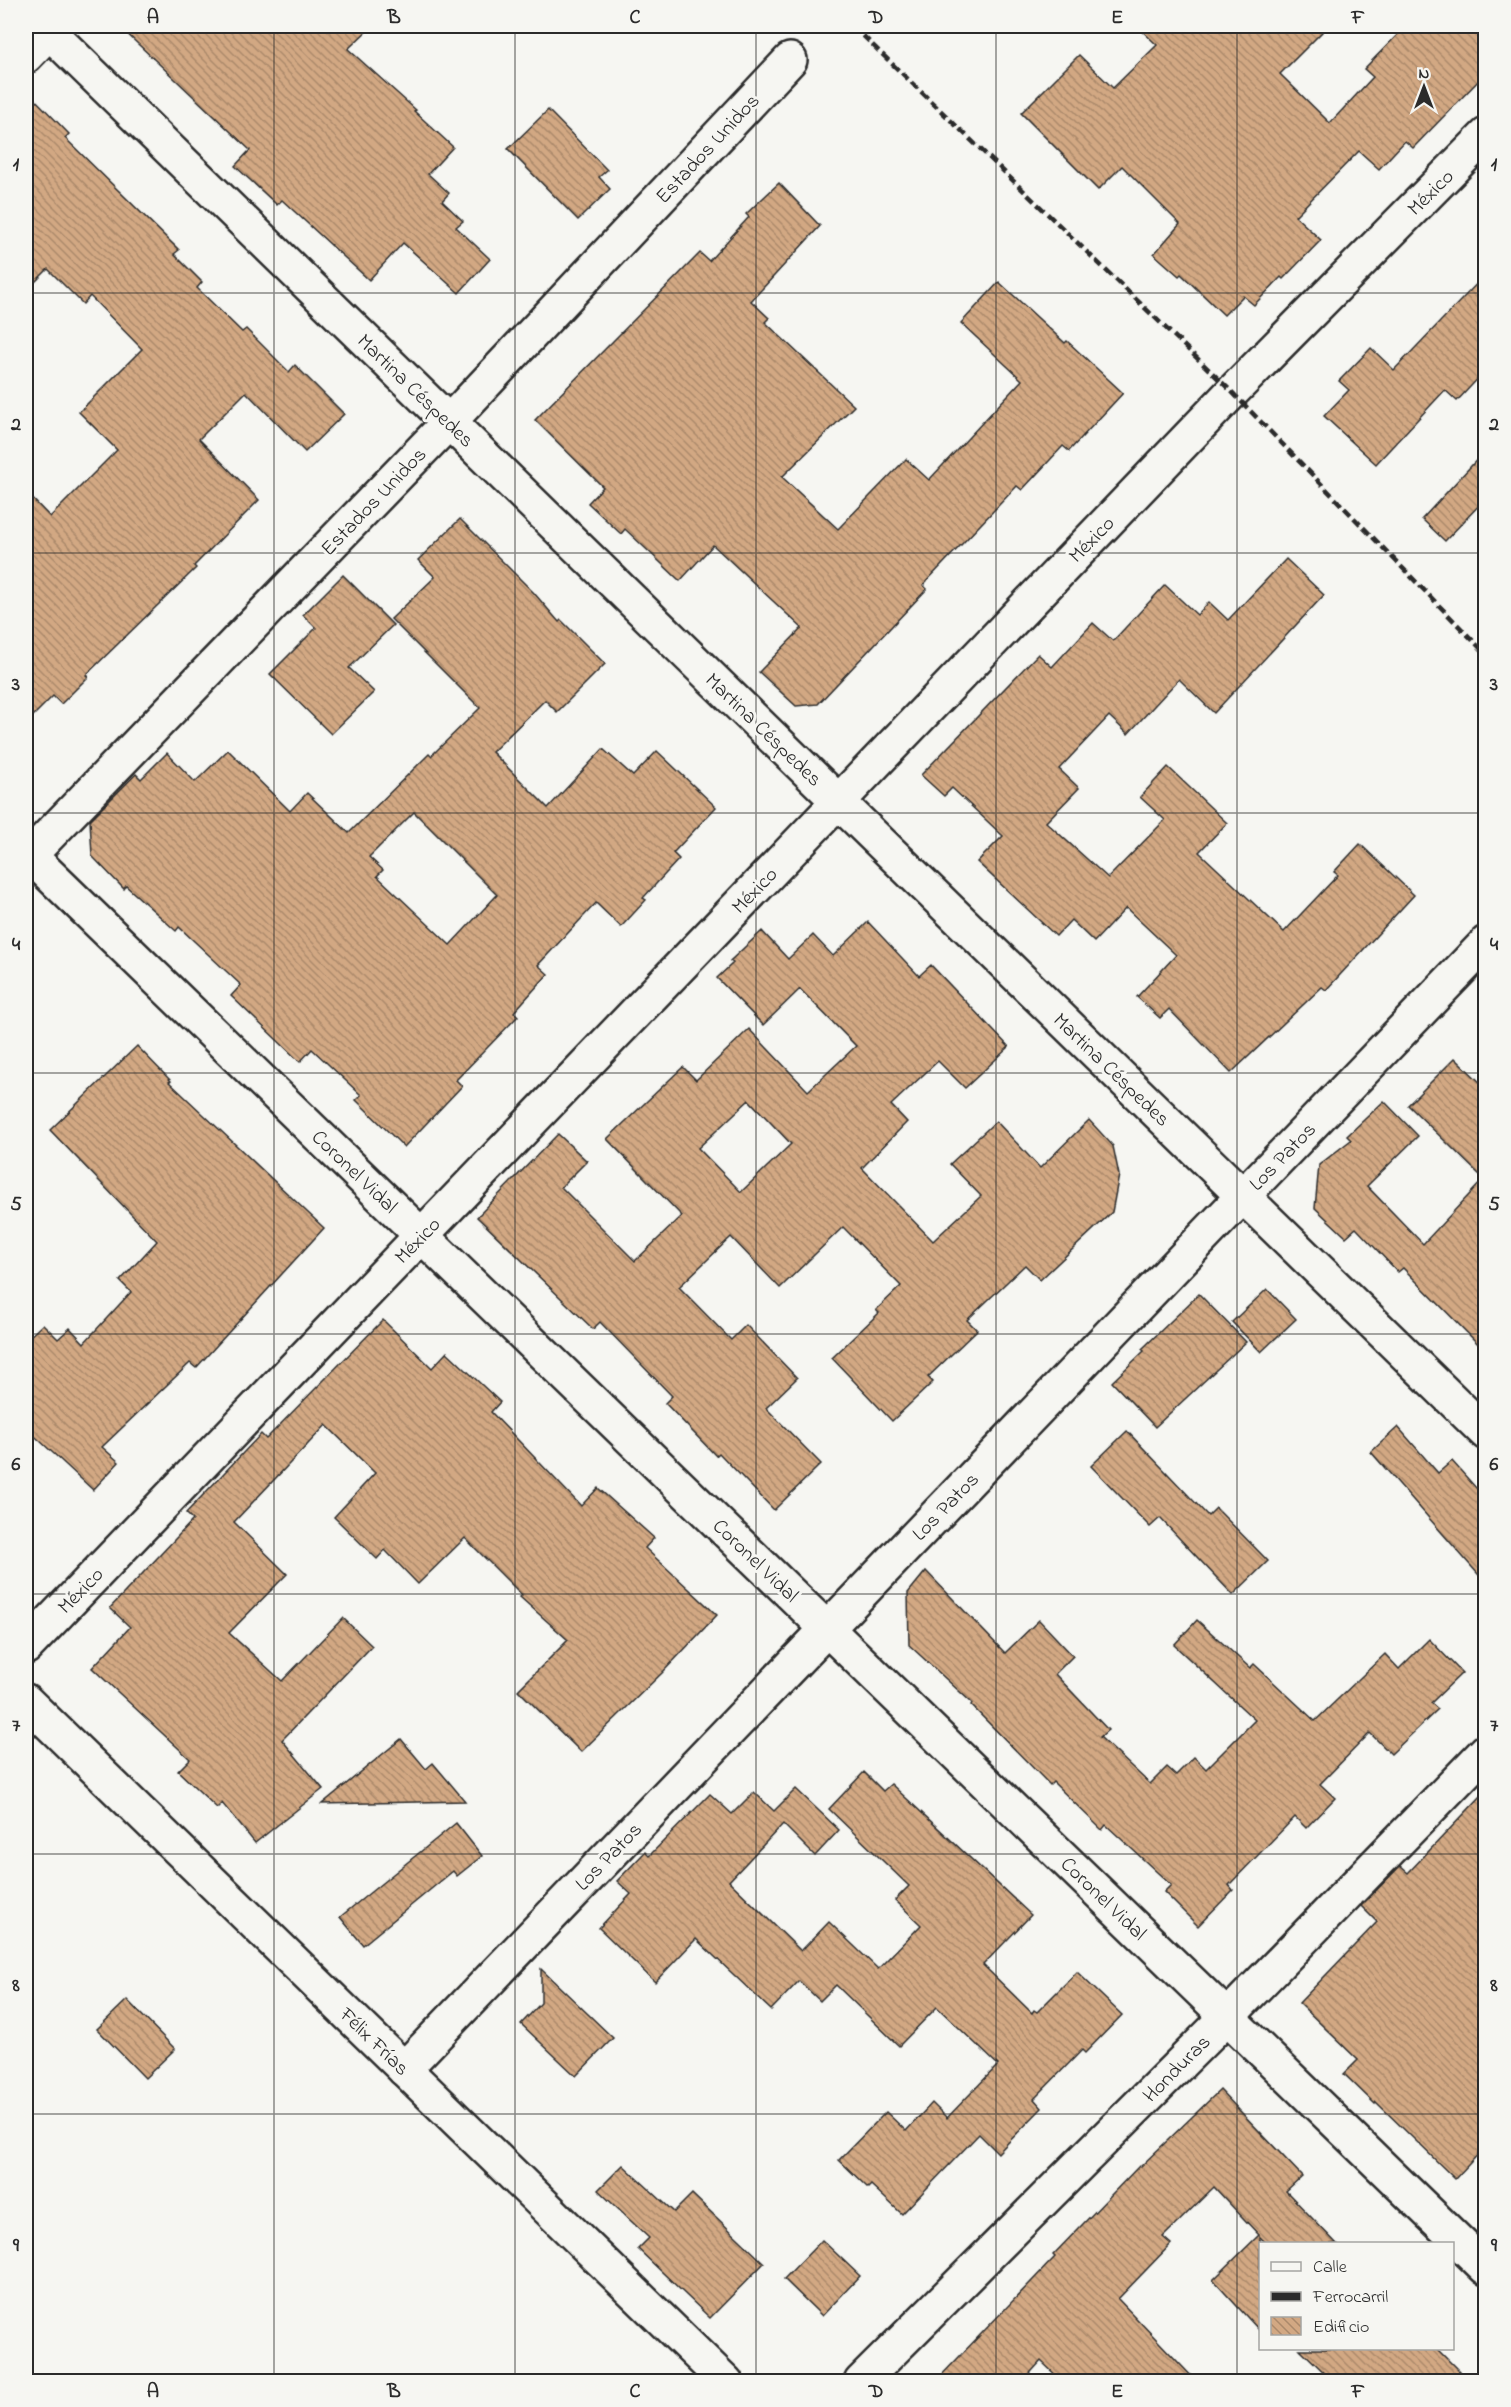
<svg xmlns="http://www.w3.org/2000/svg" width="1511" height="2407" font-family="'Indie Flower',sans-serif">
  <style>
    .building { fill: url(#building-back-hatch); stroke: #2b2b2b; stroke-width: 1.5; fill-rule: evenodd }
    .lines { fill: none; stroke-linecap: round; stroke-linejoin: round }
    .minor-casing { stroke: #2b2b2b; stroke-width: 38 }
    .minor { stroke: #f6f6f2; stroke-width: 33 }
    .rail { stroke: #2b2b2b; stroke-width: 4.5; stroke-dasharray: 9 4.5; stroke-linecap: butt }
    .grid { fill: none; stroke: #2b2b2b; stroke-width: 1.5; stroke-opacity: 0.55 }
    .labels { text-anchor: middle; stroke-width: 6; stroke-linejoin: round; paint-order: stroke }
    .street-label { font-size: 21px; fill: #2b2b2b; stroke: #f6f6f2 }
    .neatline { fill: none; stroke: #2b2b2b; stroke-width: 2 }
    .grid-label { font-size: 20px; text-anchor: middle; font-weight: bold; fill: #2b2b2b }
  </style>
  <defs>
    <pattern id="building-back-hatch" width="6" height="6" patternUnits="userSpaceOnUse" patternTransform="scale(1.5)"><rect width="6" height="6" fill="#d2a883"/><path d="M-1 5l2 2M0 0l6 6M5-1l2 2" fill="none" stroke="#ab896b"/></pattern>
  </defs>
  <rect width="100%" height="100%" fill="#f6f6f2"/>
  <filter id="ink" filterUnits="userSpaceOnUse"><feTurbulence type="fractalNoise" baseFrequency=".0167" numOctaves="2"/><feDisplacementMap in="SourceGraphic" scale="12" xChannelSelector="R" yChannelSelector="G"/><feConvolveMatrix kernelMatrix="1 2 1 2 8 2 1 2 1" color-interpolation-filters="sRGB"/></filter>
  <g filter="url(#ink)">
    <g class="building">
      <path d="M 119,26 L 372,26 L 348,49 L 416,110 L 414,111 L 453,147 L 428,174 L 449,193 L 442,201 L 463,221 L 456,227 L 490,259 L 459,293 L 403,243 L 369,280 L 282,200 L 277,205 L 235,166 L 250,150 Z"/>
      <path d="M 1137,26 L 1328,26 L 1280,74 L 1330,123 L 1373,77 L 1364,69 L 1406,26 L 1485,26 L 1485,74 L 1413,148 L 1405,141 L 1379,169 L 1359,151 L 1295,216 L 1321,240 L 1283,279 L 1281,277 L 1254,305 L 1243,296 L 1224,315 L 1181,274 L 1179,276 L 1154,254 L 1180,224 L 1122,166 L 1098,190 L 1021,113 L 1079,55 L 1113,88 L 1157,45 Z"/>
      <path d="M 26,90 L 69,134 L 65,138 L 179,250 L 174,254 L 202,282 L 197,288 L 242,332 L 246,329 L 289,372 L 295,365 L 344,414 L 305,452 L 246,392 L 199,439 L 259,500 L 194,566 L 196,568 L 86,675 L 88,677 L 61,704 L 53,696 L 26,723 L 26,492 L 50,517 L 117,450 L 79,412 L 142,349 L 90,296 L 83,304 L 48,269 L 26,291 Z"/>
      <path d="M 548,110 L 607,170 L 599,177 L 610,189 L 578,220 L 508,149 Z"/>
      <path d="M 779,183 L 820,226 L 751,301 L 769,318 L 765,322 L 854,406 L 782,477 L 838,529 L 906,459 L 929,480 L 1022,380 L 961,323 L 999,282 L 1065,343 L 1067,341 L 1123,393 L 1069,451 L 1063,446 L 1022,490 L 1017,486 L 923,585 L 927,589 L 818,704 L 796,706 L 759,672 L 802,628 L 713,545 L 680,581 L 625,529 L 621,534 L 588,503 L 603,487 L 535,420 L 700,253 L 709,261 L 749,217 L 746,214 Z"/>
      <path d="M 1485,275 L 1485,371 L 1457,401 L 1445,390 L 1376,464 L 1324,416 L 1349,390 L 1339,381 L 1371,348 L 1394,370 Z"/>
      <path d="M 1485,451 L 1485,499 L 1445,541 L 1422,519 Z"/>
      <path d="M 460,519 L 534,593 L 559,622 L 561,620 L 605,664 L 557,712 L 545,700 L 492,752 L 548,808 L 603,749 L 633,776 L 657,751 L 716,807 L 673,853 L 679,859 L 643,898 L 646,900 L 621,927 L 596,903 L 538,965 L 548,974 L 514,1012 L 518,1016 L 456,1080 L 462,1086 L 404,1147 L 356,1100 L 361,1095 L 312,1049 L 300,1062 L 231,996 L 241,985 L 179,927 L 176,931 L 126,886 L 124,889 L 92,856 L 90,820 L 136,774 L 141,779 L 167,753 L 195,782 L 228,750 L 290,811 L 307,793 L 349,833 L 429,754 L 431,756 L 480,708 L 391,619 L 435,577 L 418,560 ZM 414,812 L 497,895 L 450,945 L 377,876 L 383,870 L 369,857 Z"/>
      <path d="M 1286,559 L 1324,595 L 1214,713 L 1179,679 L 1128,734 L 1109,716 L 1059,769 L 1079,788 L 1046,822 L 1108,878 L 1165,820 L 1140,797 L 1168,767 L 1227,823 L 1199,852 L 1284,932 L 1338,875 L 1334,872 L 1360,844 L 1414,895 L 1326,990 L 1322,987 L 1231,1073 L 1169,1009 L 1160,1018 L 1137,997 L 1176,955 L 1126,908 L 1094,942 L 1071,920 L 1056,936 L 977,862 L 1003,836 L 952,788 L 944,796 L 921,775 L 1038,654 L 1052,667 L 1093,623 L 1113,641 L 1165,585 L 1197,615 L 1209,602 L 1228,620 Z"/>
      <path d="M 343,575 L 393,625 L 349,668 L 374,692 L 331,734 L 270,674 L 316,628 L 303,615 Z"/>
      <path d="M 868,922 L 919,976 L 931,965 L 1009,1047 L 965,1088 L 938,1061 L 891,1105 L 907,1122 L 862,1168 L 933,1241 L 981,1196 L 950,1164 L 996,1121 L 1040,1168 L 1089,1120 L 1113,1146 L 1119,1175 L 1112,1212 L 1040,1280 L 1025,1265 L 967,1320 L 977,1330 L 928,1377 L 933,1382 L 892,1421 L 832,1358 L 879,1313 L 876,1310 L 901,1286 L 843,1227 L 780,1288 L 731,1237 L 679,1287 L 731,1340 L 746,1325 L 797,1378 L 766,1408 L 821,1464 L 774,1510 L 719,1453 L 716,1456 L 665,1403 L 672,1396 L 600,1322 L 593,1329 L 477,1217 L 558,1134 L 587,1161 L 561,1187 L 635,1261 L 682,1216 L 607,1139 L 683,1067 L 696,1080 L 749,1029 L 808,1091 L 856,1046 L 800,989 L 763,1025 L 717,978 L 733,963 L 730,961 L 762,931 L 788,959 L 813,935 L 833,956 ZM 749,1100 L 791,1144 L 741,1192 L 698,1148 Z"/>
      <path d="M 137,1046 L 171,1081 L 169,1082 L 324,1228 L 196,1368 L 190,1363 L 102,1447 L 119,1462 L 93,1490 L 26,1428 L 26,1340 L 43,1324 L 58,1339 L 70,1328 L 84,1343 L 131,1292 L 120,1281 L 157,1241 L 50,1130 Z"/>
      <path d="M 1455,1058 L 1485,1087 L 1485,1351 L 1403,1268 L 1398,1272 L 1356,1228 L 1346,1237 L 1315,1208 L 1319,1165 L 1351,1140 L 1347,1136 L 1384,1101 L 1418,1136 L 1367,1186 L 1423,1244 L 1484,1179 L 1408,1105 Z"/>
      <path d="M 1267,1289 L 1296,1319 L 1261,1352 L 1232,1322 Z"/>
      <path d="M 1199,1294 L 1246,1342 L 1155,1427 L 1112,1382 L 1144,1351 L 1142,1349 Z"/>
      <path d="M 383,1320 L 432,1368 L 447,1352 L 500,1402 L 491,1412 L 581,1506 L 598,1488 L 654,1538 L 645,1548 L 717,1615 L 662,1673 L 581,1752 L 518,1690 L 568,1640 L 520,1597 L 522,1595 L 465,1538 L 418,1584 L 385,1550 L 377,1559 L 334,1517 L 375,1473 L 326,1425 L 234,1522 L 287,1574 L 229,1633 L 282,1681 L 343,1618 L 372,1646 L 282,1740 L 323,1789 L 255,1843 L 222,1803 L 217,1808 L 178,1771 L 190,1759 L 92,1668 L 130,1627 L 110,1608 L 193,1520 L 186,1513 L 261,1434 L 266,1439 Z"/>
      <path d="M 1398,1427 L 1438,1473 L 1452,1461 L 1485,1498 L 1485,1582 L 1371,1452 Z"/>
      <path d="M 1127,1431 L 1208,1516 L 1216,1508 L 1268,1561 L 1233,1595 L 1160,1518 L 1150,1527 L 1091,1466 Z"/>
      <path d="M 926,1571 L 1005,1653 L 1039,1620 L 1073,1656 L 1055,1674 L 1108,1730 L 1100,1737 L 1150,1784 L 1167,1767 L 1176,1775 L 1194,1757 L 1206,1769 L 1255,1720 L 1174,1645 L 1197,1620 L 1250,1668 L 1254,1664 L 1315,1721 L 1385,1654 L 1399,1669 L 1429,1639 L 1462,1673 L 1431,1703 L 1438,1709 L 1391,1754 L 1370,1733 L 1320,1784 L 1335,1798 L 1306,1828 L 1295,1817 L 1229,1885 L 1233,1890 L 1198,1926 L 1164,1892 L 1171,1885 L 1106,1825 L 1102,1830 L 1053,1782 L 1050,1785 L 971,1705 L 972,1703 L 909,1645 L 908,1593 Z"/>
      <path d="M 401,1739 L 426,1769 L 433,1763 L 465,1801 L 322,1804 Z"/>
      <path d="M 864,1772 L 883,1791 L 891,1784 L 1031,1915 L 983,1965 L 1032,2013 L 1034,2010 L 1037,2012 L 1077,1972 L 1122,2015 L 1085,2053 L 1082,2050 L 1034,2099 L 1042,2108 L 998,2153 L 979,2134 L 902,2214 L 871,2185 L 868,2188 L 839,2160 L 886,2112 L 906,2131 L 932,2103 L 947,2118 L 998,2065 L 937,2007 L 899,2046 L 836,1985 L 820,2001 L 799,1981 L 771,2010 L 696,1939 L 655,1982 L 599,1928 L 631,1894 L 617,1881 L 645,1852 L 649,1856 L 710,1794 L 732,1814 L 754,1792 L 774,1811 L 796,1789 L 839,1830 L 815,1856 L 783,1824 L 729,1881 L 801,1951 L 829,1922 L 878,1969 L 921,1925 L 895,1900 L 909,1886 L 829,1809 Z"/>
      <path d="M 1485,1792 L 1485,2147 L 1455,2179 L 1376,2102 L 1375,2104 L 1344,2074 L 1358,2060 L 1299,2003 L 1377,1922 L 1361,1906 L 1400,1866 L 1408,1873 Z"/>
      <path d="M 456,1823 L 482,1856 L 457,1876 L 453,1871 L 363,1945 L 340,1917 Z"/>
      <path d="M 541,1969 L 613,2038 L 576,2076 L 521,2024 L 541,2003 Z"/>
      <path d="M 127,2000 L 175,2049 L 145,2078 L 97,2029 Z"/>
      <path d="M 1220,2090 L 1302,2176 L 1286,2191 L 1337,2244 L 1267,2244 L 1260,2237 L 1260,2331 L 1213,2280 L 1259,2235 L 1214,2187 L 1163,2237 L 1171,2244 L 1118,2299 L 1197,2382 L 1063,2382 L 1041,2361 L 1022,2382 L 935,2382 L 1055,2257 L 1053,2255 L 1139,2166 L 1140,2167 Z"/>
      <path d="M 623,2165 L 674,2212 L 692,2194 L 764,2263 L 710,2318 L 638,2249 L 649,2238 L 598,2190 Z"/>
      <path d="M 822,2240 L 860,2276 L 822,2316 L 784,2279 Z"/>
      <path d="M 1300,2349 L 1437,2349 L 1470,2382 L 1334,2382 Z"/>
    </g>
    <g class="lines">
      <defs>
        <g id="minor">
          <path d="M 43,26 L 1486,1433"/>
          <path d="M 26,56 L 55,26"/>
          <path d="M 26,852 L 1486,2268"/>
          <path d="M 26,859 L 449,422 L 790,60"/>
          <path d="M 26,1647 L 1232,392 L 1486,135"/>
          <path d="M 26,1701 L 726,2382"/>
          <path d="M 404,2069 L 1486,943"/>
          <path d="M 861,2382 L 1227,2017 L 1486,1751"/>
        </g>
      </defs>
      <use href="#minor" class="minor-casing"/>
      <use href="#minor" class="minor"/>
      <path class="rail" d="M 853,26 L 1232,392 L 1486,654"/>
    </g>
  </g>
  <path class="grid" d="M 274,26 L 274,2382M 515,26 L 515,2382M 756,26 L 756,2382M 996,26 L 996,2382M 1237,26 L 1237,2382M 26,293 L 1486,293M 26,553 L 1486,553M 26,813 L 1486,813M 26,1073 L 1486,1073M 26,1334 L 1486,1334M 26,1594 L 1486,1594M 26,1854 L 1486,1854M 26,2114 L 1486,2114"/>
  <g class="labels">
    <g class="street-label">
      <text transform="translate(707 148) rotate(-47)" y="7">Estados Unidos</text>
      <text transform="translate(1430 192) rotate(-45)" y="7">México</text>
      <text transform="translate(416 390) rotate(44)" y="7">Martina Céspedes</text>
      <text transform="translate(373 501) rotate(-46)" y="7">Estados Unidos</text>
      <text transform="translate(1091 539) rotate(-46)" y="7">México</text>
      <text transform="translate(764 729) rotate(44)" y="7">Martina Céspedes</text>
      <text transform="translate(754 890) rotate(-46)" y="7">México</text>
      <text transform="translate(1112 1069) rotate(44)" y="7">Martina Céspedes</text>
      <text transform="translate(1282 1156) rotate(-46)" y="7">Los Patos</text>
      <text transform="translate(355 1171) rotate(44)" y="7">Coronel Vidal</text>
      <text transform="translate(417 1240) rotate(-46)" y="7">México</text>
      <text transform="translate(945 1506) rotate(-46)" y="7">Los Patos</text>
      <text transform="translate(756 1560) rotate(44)" y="7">Coronel Vidal</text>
      <text transform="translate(80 1590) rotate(-46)" y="7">México</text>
      <text transform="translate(608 1856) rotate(-46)" y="7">Los Patos</text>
      <text transform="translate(1104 1898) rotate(44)" y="7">Coronel Vidal</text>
      <text transform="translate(375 2041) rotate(44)" y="7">Félix Frías</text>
      <text transform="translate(1176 2068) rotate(-45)" y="7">Honduras</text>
    </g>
  </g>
  <rect width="1511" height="2407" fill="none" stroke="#f6f6f2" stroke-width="66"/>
  <rect x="1259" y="2242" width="195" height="108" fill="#f6f6f2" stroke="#a5a5a2" stroke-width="1.5"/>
  <rect x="1271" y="2262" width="30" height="9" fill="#f6f6f2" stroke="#a5a5a2" stroke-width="1.5"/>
  <text x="1313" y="2272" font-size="18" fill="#2b2b2b">Calle</text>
  <rect x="1271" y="2292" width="30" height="9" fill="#2b2b2b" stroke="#a5a5a2" stroke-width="1.5"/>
  <text x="1313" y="2302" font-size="18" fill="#2b2b2b">Ferrocarril</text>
  <rect x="1271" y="2317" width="30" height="18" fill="url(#building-back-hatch)" stroke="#a5a5a2" stroke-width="1.5"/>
  <text x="1313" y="2332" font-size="18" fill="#2b2b2b">Edificio</text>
  <g transform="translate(1424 87)" stroke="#f6f6f2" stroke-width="4.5" paint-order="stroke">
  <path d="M0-4.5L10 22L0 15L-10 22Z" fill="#2b2b2b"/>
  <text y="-9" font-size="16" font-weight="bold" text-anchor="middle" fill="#2b2b2b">N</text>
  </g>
  <rect x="33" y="33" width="1445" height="2341" class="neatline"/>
  <g class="grid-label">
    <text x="153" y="23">A</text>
    <text x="394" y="23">B</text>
    <text x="635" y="23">C</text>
    <text x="876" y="23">D</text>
    <text x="1117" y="23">E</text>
    <text x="1358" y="23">F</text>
    <text x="16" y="170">1</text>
    <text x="1494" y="170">1</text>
    <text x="16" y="430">2</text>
    <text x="1494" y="430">2</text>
    <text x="16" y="690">3</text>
    <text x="1494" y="690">3</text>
    <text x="16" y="950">4</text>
    <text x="1494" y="950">4</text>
    <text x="16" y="1210">5</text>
    <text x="1494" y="1210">5</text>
    <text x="16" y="1470">6</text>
    <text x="1494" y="1470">6</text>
    <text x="16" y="1731">7</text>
    <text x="1494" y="1731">7</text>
    <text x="16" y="1991">8</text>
    <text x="1494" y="1991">8</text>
    <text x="16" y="2251">9</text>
    <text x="1494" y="2251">9</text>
    <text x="153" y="2397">A</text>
    <text x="394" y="2397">B</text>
    <text x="635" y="2397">C</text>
    <text x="876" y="2397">D</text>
    <text x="1117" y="2397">E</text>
    <text x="1358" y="2397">F</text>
  </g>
</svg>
